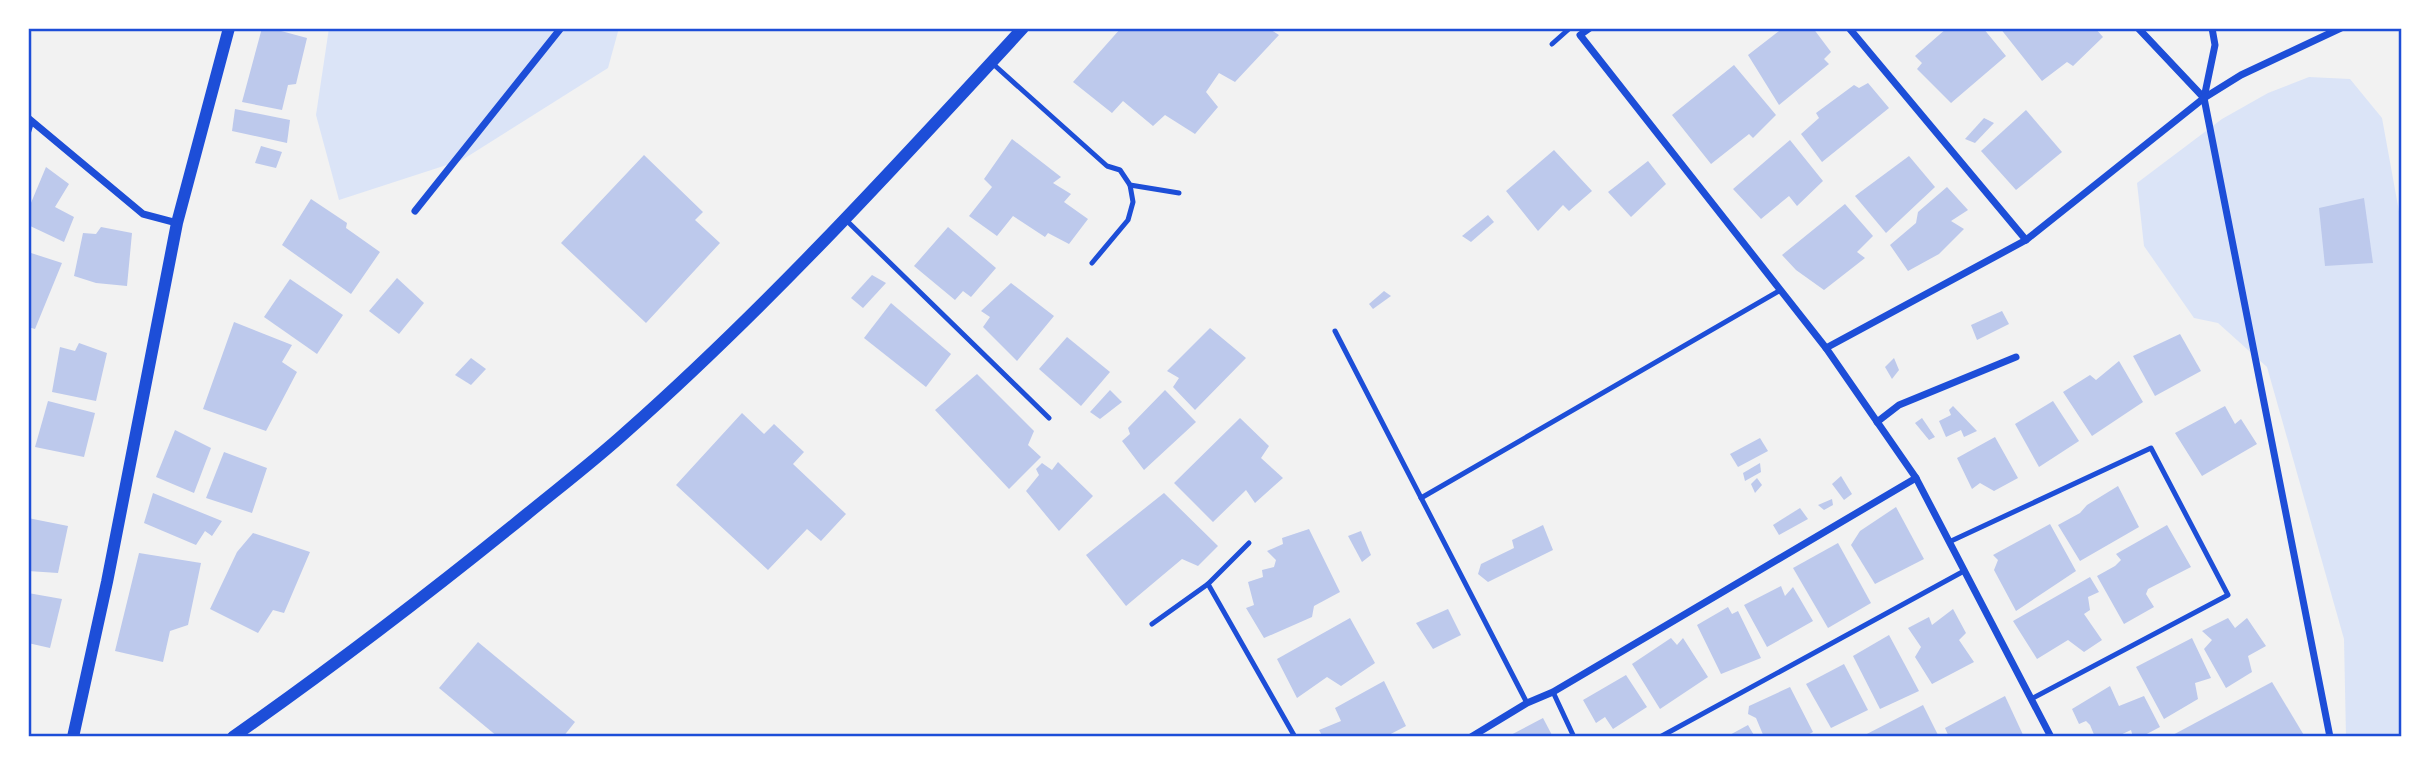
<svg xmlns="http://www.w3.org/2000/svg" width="2430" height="765" font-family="'Fira Sans',sans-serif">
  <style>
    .green { fill: #dbe4f7 }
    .building { fill: #bdc9ec }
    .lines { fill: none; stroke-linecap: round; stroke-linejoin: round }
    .service { stroke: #1d4ed8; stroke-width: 5 }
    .minor { stroke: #1d4ed8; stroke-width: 7 }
    .tertiary { stroke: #1d4ed8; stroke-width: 12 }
    .neatline { fill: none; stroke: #1d4ed8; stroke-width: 2.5 }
  </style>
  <rect width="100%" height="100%" fill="#f2f2f2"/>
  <g class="green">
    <path d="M 329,28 L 619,28 L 608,68 L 462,160 L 339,200 L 316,115 Z"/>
    <path d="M 2309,77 L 2350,79 L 2382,118 L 2402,228 L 2402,737 L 2346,737 L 2344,639 L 2267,367 L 2218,323 L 2194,318 L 2144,246 L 2137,183 L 2222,119 L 2268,93 Z"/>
  </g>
  <g class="building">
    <path d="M 262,28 L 270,28 L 307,38 L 296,84 L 288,85 L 282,110 L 242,102 Z"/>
    <path d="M 1121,28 L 1268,28 L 1279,35 L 1235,82 L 1219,73 L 1206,92 L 1218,107 L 1195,134 L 1165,115 L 1153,126 L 1123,101 L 1112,113 L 1073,82 Z"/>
    <path d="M 1783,28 L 1813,28 L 1831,52 L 1824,59 L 1829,64 L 1779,105 L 1748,55 Z"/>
    <path d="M 1947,28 L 1983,28 L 2006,56 L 1951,103 L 1917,69 L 1922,63 L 1915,56 Z"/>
    <path d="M 2000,28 L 2095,28 L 2103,37 L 2073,66 L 2067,62 L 2042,81 Z"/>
    <path d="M 1734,65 L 1776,115 L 1753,138 L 1749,134 L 1711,164 L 1672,115 Z"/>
    <path d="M 1868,83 L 1889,108 L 1822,162 L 1801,134 L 1819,118 L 1816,113 L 1854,85 L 1859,88 Z"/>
    <path d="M 235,109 L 290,120 L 287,143 L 232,131 Z"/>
    <path d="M 2026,110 L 2062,152 L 2016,190 L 1981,151 Z"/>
    <path d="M 1984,118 L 1994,123 L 1975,143 L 1965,139 Z"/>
    <path d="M 1012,139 L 1061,177 L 1053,183 L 1071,194 L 1064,202 L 1088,219 L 1069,244 L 1048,233 L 1045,237 L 1013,216 L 997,236 L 969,216 L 992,187 L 984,179 Z"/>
    <path d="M 1790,140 L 1823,181 L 1797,206 L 1789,196 L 1761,219 L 1733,189 Z"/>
    <path d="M 261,146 L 282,152 L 276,168 L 255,163 Z"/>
    <path d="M 1554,150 L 1592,191 L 1569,211 L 1563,205 L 1538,231 L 1506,191 Z"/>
    <path d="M 644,155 L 703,212 L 695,220 L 720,243 L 646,323 L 561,243 Z"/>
    <path d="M 1909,156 L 1935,187 L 1886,233 L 1855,196 Z"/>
    <path d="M 1648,161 L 1666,184 L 1631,217 L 1608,192 Z"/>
    <path d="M 46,167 L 69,184 L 55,207 L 74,217 L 64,242 L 28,225 L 28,210 Z"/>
    <path d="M 1947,187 L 1968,210 L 1951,221 L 1964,229 L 1939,254 L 1908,271 L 1890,245 L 1916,223 L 1918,212 Z"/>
    <path d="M 2364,198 L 2373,263 L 2325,266 L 2319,208 Z"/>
    <path d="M 311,199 L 347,223 L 346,228 L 380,252 L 351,294 L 282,245 Z"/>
    <path d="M 1845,204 L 1873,236 L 1857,252 L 1865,258 L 1824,290 L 1796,270 L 1782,255 Z"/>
    <path d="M 1488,215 L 1494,222 L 1471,242 L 1462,236 Z"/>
    <path d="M 101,227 L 132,233 L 127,286 L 96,283 L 74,276 L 83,233 L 96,234 Z"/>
    <path d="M 948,227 L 996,268 L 971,297 L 963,291 L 955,300 L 914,266 Z"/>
    <path d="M 28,252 L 62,263 L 35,329 L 28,327 Z"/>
    <path d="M 872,275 L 886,283 L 863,308 L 851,298 Z"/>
    <path d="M 397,278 L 424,303 L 399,334 L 369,311 Z"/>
    <path d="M 290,279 L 343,315 L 317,354 L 264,317 Z"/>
    <path d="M 1011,283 L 1054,316 L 1017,361 L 983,327 L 990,317 L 981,311 Z"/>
    <path d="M 1384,291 L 1391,296 L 1373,309 L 1369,304 Z"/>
    <path d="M 891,303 L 951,354 L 926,387 L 864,338 Z"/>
    <path d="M 2002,311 L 2009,324 L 1977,340 L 1971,325 Z"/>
    <path d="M 234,322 L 292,345 L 282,362 L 297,372 L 266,431 L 203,409 Z"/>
    <path d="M 1210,328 L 1246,358 L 1195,410 L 1173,387 L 1179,378 L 1167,371 Z"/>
    <path d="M 2180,334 L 2201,371 L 2155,396 L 2133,356 Z"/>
    <path d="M 1067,337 L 1110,372 L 1081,406 L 1039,369 Z"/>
    <path d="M 79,343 L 107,353 L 96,401 L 52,392 L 60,347 L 75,351 Z"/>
    <path d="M 471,358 L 486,369 L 471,385 L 455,375 Z"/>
    <path d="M 1894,358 L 1899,370 L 1892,379 L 1885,367 Z"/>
    <path d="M 2119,361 L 2143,402 L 2092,436 L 2063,392 L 2090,375 L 2096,380 Z"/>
    <path d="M 977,374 L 1034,431 L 1028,445 L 1041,457 L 1009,489 L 935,410 Z"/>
    <path d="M 1110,390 L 1122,402 L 1100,419 L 1090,412 Z"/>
    <path d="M 1165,390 L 1196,422 L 1144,470 L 1122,441 L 1130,434 L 1128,428 Z"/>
    <path d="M 48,401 L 95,413 L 84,457 L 35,447 Z"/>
    <path d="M 2053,401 L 2079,441 L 2039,467 L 2015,424 Z"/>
    <path d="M 1953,406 L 1977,431 L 1964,437 L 1961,430 L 1946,437 L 1939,421 L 1951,415 L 1949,410 Z"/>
    <path d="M 2225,406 L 2235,424 L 2241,419 L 2257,444 L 2202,476 L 2175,433 Z"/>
    <path d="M 742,413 L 764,434 L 774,424 L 804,452 L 793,464 L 846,514 L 821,541 L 807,529 L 768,570 L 676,485 Z"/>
    <path d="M 1240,418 L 1269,446 L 1261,458 L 1283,478 L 1255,503 L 1246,490 L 1213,522 L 1174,483 Z"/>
    <path d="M 1922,418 L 1935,437 L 1929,440 L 1915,423 Z"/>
    <path d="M 175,430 L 211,448 L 194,493 L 156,477 Z"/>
    <path d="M 1995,437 L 2018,478 L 1994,491 L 1980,483 L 1972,489 L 1957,458 Z"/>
    <path d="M 1760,438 L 1768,451 L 1738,467 L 1730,454 Z"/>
    <path d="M 224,452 L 267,468 L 252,513 L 206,498 Z"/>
    <path d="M 1058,462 L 1093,496 L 1059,531 L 1026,491 L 1039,475 L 1036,469 L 1042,463 L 1052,470 Z"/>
    <path d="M 1760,463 L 1761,472 L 1745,481 L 1743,473 Z"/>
    <path d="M 1841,476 L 1852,494 L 1844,500 L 1832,484 Z"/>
    <path d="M 1757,478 L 1762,485 L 1755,493 L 1751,484 Z"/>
    <path d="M 2118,486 L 2139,527 L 2080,561 L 2058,525 L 2080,513 L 2087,505 Z"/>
    <path d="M 153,493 L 222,521 L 212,536 L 205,531 L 196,545 L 144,523 Z"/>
    <path d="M 1164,493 L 1218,546 L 1198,566 L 1182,559 L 1126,606 L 1086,555 Z"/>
    <path d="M 1832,499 L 1833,505 L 1824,510 L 1818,505 Z"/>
    <path d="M 1896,507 L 1924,559 L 1875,584 L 1851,545 L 1860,531 Z"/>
    <path d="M 1800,508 L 1808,519 L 1779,535 L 1773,525 Z"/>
    <path d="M 28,518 L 68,526 L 58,573 L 28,571 Z"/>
    <path d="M 2050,524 L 2076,571 L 2016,611 L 1994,570 L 1998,560 L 1993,555 Z"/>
    <path d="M 1543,525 L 1553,550 L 1488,582 L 1478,574 L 1481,564 L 1514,548 L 1512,540 Z"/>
    <path d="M 2167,525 L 2191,567 L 2148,589 L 2146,594 L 2154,607 L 2124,624 L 2097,576 L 2115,566 L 2121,560 L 2116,554 Z"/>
    <path d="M 1309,529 L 1340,592 L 1314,606 L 1312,617 L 1264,638 L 1246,608 L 1254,605 L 1248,582 L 1263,577 L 1262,570 L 1274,567 L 1276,560 L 1267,551 L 1283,544 L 1282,538 Z"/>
    <path d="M 1361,531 L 1371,555 L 1362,562 L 1348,536 Z"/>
    <path d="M 253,533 L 310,552 L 284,613 L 273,610 L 258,633 L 210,609 L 237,552 Z"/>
    <path d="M 1838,543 L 1871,603 L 1828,628 L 1793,568 Z"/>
    <path d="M 139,553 L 201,563 L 188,625 L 170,631 L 163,662 L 115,651 Z"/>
    <path d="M 2090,577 L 2099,592 L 2088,597 L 2090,610 L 2084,614 L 2102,640 L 2084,652 L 2068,640 L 2037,659 L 2013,621 Z"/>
    <path d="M 1781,586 L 1785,596 L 1793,587 L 1813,621 L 1767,647 L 1744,605 Z"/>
    <path d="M 28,593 L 62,599 L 50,648 L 28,643 Z"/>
    <path d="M 1728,607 L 1732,614 L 1738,611 L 1761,658 L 1721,674 L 1697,625 Z"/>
    <path d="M 1448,609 L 1461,635 L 1433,649 L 1416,623 Z"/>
    <path d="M 1953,609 L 1966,633 L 1959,640 L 1974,662 L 1932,684 L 1915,657 L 1921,647 L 1908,628 L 1929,617 L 1932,625 Z"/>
    <path d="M 1350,618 L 1375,663 L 1341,686 L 1327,677 L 1297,698 L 1277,659 Z"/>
    <path d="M 2228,618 L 2235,628 L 2247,618 L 2266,646 L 2248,656 L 2252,672 L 2226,688 L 2204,649 L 2212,640 L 2202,631 Z"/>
    <path d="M 1889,635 L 1919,691 L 1880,709 L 1853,656 Z"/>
    <path d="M 1671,638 L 1677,645 L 1683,638 L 1708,677 L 1660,709 L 1632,664 Z"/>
    <path d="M 2192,638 L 2211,678 L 2195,683 L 2198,699 L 2164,719 L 2136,667 Z"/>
    <path d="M 478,642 L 575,722 L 563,737 L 498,737 L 439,688 Z"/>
    <path d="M 1844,664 L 1868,710 L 1831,728 L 1806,684 Z"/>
    <path d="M 1626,675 L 1647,707 L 1613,729 L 1605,717 L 1596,723 L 1583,700 Z"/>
    <path d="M 1384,681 L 1406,726 L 1385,737 L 1323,737 L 1319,730 L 1341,721 L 1335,708 Z"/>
    <path d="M 2272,682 L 2305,737 L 2169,737 Z"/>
    <path d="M 2110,686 L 2119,706 L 2144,696 L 2160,727 L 2141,737 L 2133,737 L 2131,730 L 2116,737 L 2095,737 L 2090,725 L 2086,721 L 2079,724 L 2072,709 Z"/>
    <path d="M 1790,687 L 1813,732 L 1804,737 L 1764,737 L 1756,718 L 1748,714 L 1749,706 Z"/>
    <path d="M 2005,696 L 2024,737 L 1949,737 L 1945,728 Z"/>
    <path d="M 1923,705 L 1939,737 L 1861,737 Z"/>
    <path d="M 1543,718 L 1553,737 L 1507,737 Z"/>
    <path d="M 1748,725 L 1755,737 L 1726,737 Z"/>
  </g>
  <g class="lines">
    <g class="service">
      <path d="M 1552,44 L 1570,28"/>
      <path d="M 992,63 L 1107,166 L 1120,170 L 1130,185 L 1179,193"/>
      <path d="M 28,134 L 32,121"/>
      <path d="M 845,219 L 1049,418"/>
      <path d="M 1092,263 L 1128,220 L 1133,202 L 1130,185"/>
      <path d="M 1335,331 L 1527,703"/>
      <path d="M 1421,498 L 1779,291"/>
      <path d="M 1949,542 L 2151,448 L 2228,595 L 2031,699"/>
      <path d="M 1208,584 L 1295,737"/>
      <path d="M 1152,624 L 1208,584 L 1249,543"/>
      <path d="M 1553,692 L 1574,737"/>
      <path d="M 1660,737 L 1964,571"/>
    </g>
    <g class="minor">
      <path d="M 1590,28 L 1580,35 L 1826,348 L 1916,478 L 2051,737"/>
      <path d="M 1849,28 L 2026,240"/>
      <path d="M 2138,28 L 2204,98"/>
      <path d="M 2212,28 L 2215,45 L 2204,98 L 2330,737"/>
      <path d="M 28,118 L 143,214 L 177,223"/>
      <path d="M 415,211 L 561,28"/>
      <path d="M 1826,348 L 2026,240 L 2204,98 L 2241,75 L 2341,28"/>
      <path d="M 1877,422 L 1899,405 L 2016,357"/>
      <path d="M 1471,737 L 1527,703 L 1553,692 L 1916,478"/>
    </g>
    <g class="tertiary">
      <path d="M 73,737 L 107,582 L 177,223 L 229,28"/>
      <path d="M 233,737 C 334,666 431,592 527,514 C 560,487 594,461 626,432 C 767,307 895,167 1023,28"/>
    </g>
  </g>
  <rect width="2430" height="765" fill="none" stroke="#ffffff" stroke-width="60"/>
  <rect x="30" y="30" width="2370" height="705" class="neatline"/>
</svg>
